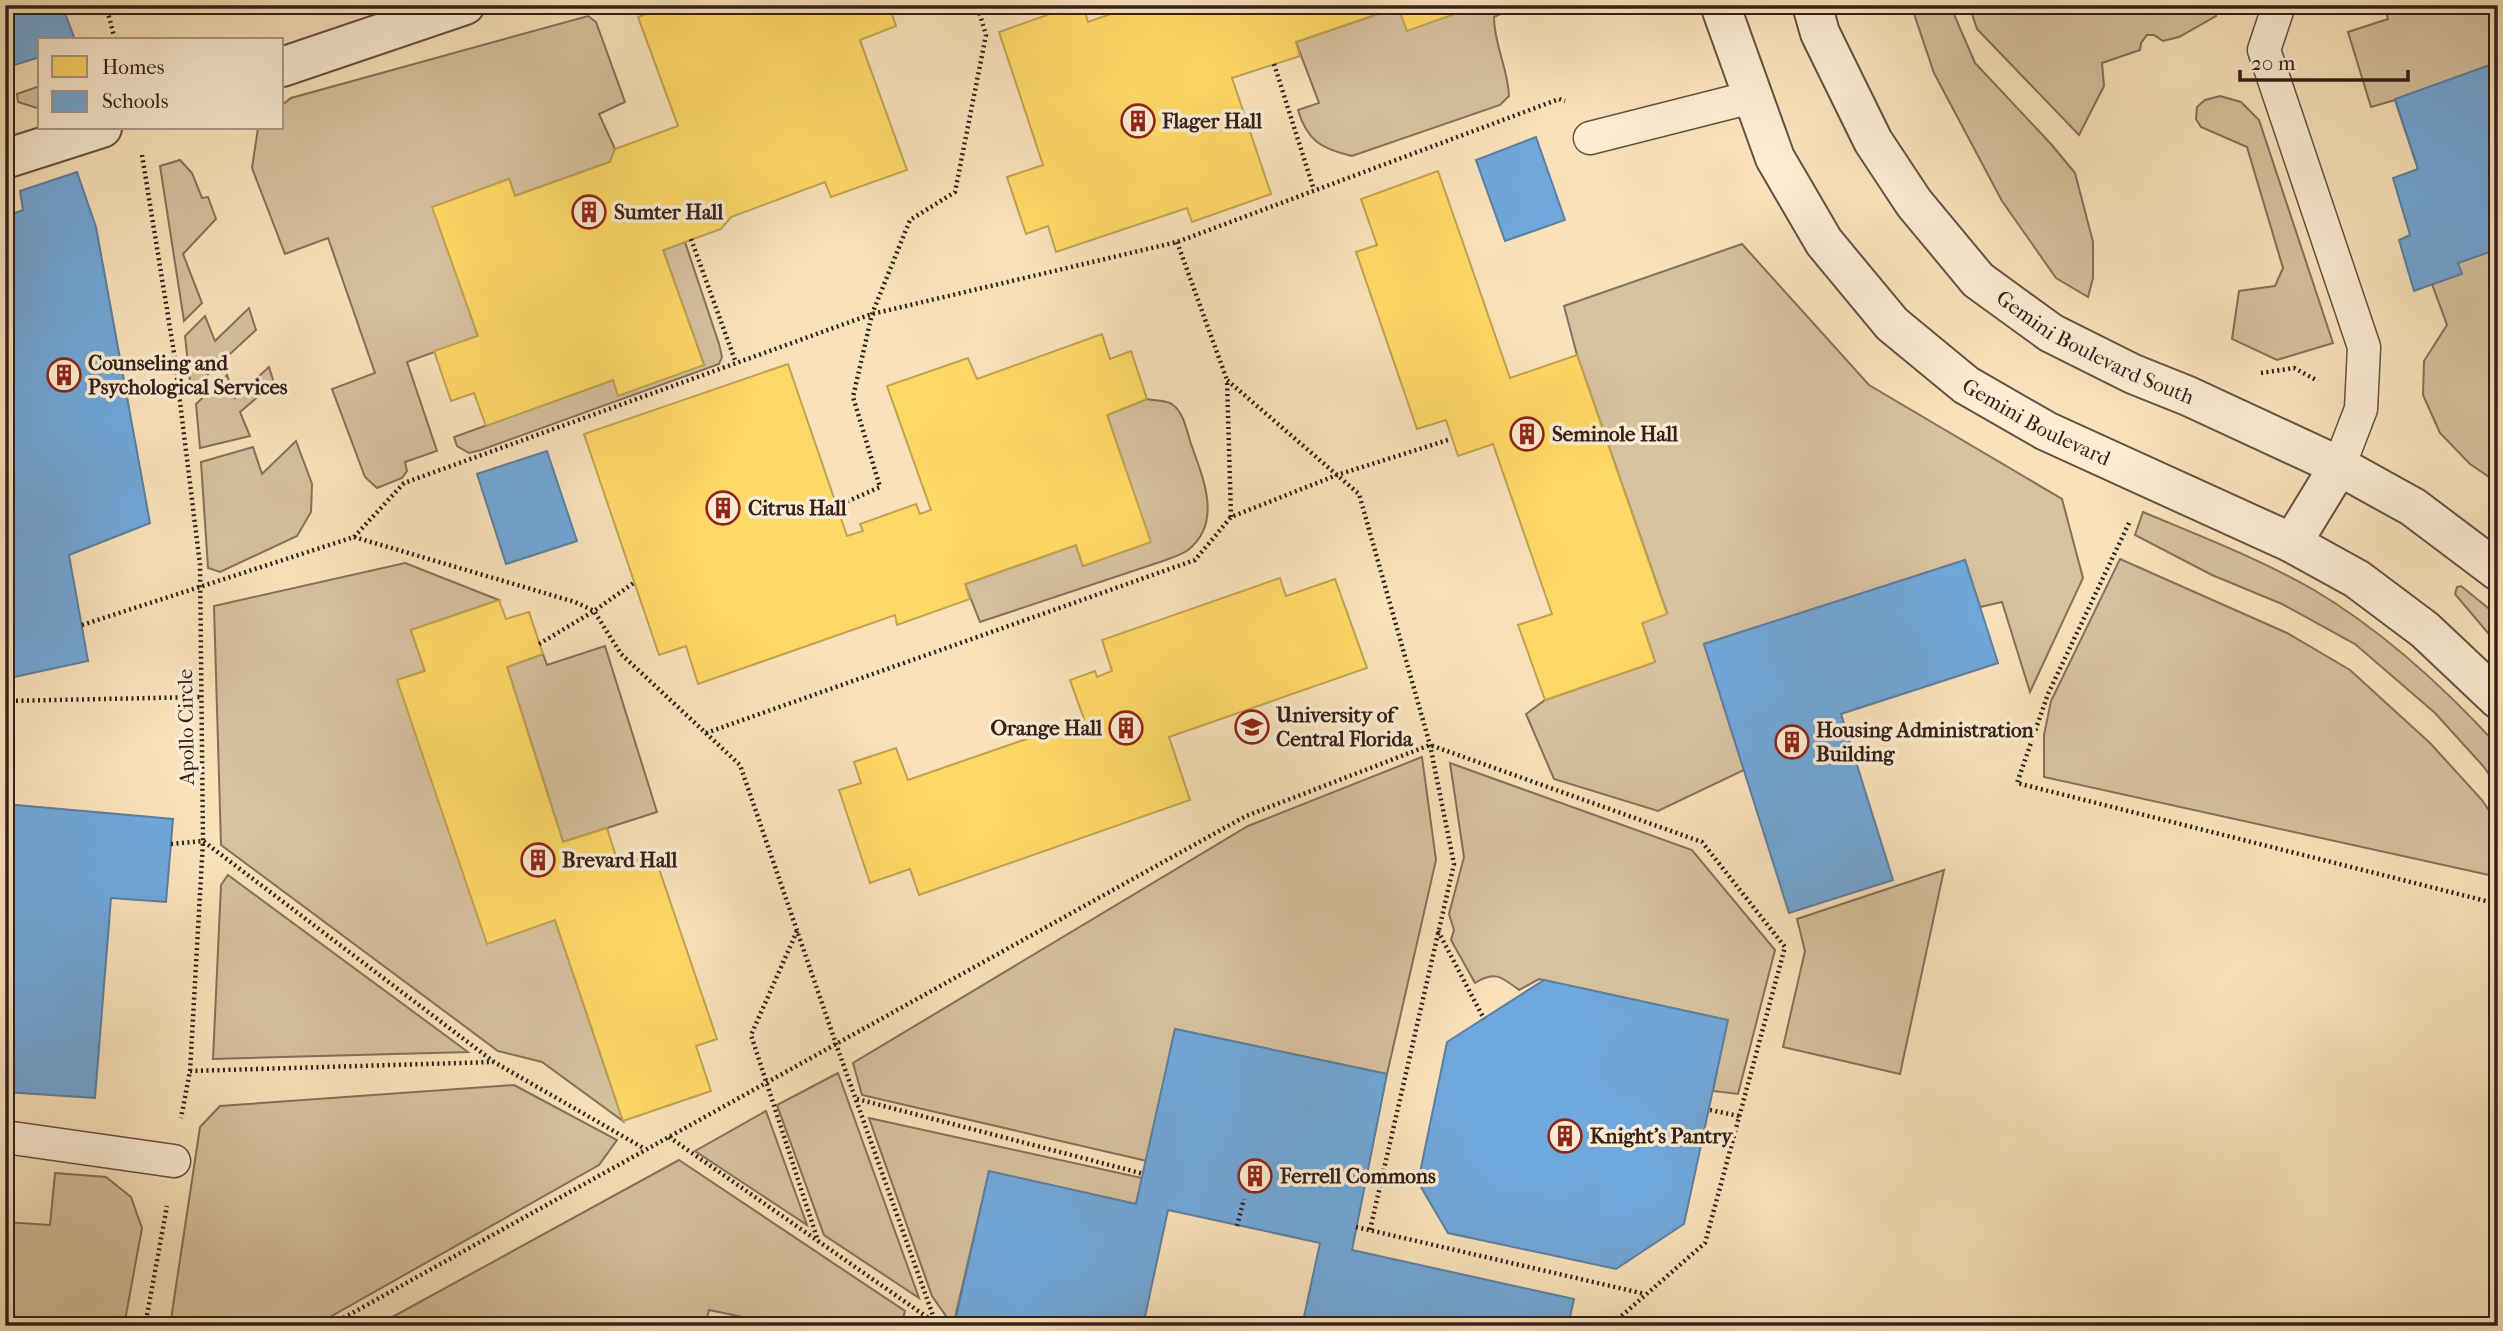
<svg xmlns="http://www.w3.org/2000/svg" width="2503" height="1331" font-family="'IM FELL French Canon',serif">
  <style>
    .green { fill: #d7c19f; stroke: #85705c; stroke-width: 2 }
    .homes { fill: #ffd966; stroke: #c2a24f; stroke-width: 2 }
    .schools { fill: #6fa8dc; stroke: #5d7fa1; stroke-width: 2 }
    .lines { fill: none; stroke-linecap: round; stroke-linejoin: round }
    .lane-casing { stroke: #645041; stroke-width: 35 }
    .street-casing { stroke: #645041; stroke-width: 42 }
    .path { stroke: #332018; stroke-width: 4.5; stroke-dasharray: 2 3.5; stroke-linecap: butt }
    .lane { stroke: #fbecd3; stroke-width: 32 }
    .street { stroke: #fbecd3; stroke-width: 38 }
    .labels { text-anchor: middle; stroke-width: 7; stroke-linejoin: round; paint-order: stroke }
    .poi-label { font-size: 21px; font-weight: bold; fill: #332018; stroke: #fbecd3; text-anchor: start }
    .street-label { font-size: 21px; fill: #332018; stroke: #fbecd3 }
  </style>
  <rect width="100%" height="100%" fill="#f9e2bb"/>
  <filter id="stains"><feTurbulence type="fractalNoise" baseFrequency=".00286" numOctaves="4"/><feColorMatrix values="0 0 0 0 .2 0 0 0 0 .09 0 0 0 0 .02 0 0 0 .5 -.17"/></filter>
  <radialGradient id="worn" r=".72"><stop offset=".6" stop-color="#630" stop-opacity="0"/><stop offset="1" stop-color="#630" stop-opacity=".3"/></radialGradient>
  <g class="green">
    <path d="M 1480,5 L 1519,5 L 1494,17 C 1494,45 1508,68 1509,96 L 1500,105 L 1352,156 C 1322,149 1307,141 1298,110 L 1319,103 L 1296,42 L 1398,7 L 1407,30 Z"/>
    <path d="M 1911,5 L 1950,5 L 1975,63 L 2051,144 L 2075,173 L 2093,242 L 2093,278 L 2088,297 L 2056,278 L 2002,201 L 1934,73 Z"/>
    <path d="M 1969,5 L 2212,5 L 2216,16 L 2179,37 L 2163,41 L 2154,35 L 2147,35 L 2141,43 L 2140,50 L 2102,63 L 2104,86 L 2079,135 L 1977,29 Z"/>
    <path d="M 2384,5 L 2498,5 L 2498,483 L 2470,464 L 2440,433 L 2423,395 L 2424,361 L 2447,325 L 2432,284 L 2418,169 L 2395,100 L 2371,107 L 2348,32 L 2388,19 Z"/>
    <path d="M 588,16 L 596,22 L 625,102 L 599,114 L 615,149 L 610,162 L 515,196 L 509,179 L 433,207 L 478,336 L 407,362 L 437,451 L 405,462 L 407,471 L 402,478 L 377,488 L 365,477 L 332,389 L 375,373 L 328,238 L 285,254 L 252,168 L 258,128 L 282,128 L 282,105 L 291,98 Z"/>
    <path d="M 40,86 L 40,109 L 18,102 L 17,94 Z"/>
    <path d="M 2220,96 L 2241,102 L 2259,120 L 2333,343 L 2277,360 L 2232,339 L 2239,291 L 2275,286 L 2283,268 L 2247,147 L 2201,127 L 2196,119 L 2197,107 L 2205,100 Z"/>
    <path d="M 180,160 L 192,173 L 202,198 L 208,197 L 216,219 L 183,254 L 202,303 L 184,321 L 160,166 Z"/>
    <path d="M 685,242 L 719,344 L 722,357 L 719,364 L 481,450 L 469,453 L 457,446 L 454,437 L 613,380 L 704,365 L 663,250 Z"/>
    <path d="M 1742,244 L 1869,385 L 2062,499 L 2083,578 L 2030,692 L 2002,602 L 1980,607 L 1965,560 L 1704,644 L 1744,770 L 1658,811 L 1554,779 L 1526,714 L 1545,700 L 1655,662 L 1642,623 L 1667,613 L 1577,355 L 1564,306 Z"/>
    <path d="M 249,308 L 256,330 L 191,390 L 185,336 L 205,316 L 215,341 Z"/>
    <path d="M 269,367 L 274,383 L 240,412 L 250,436 L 200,448 L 196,404 L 227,375 L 235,398 Z"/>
    <path d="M 1147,399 C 1155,401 1168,400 1173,405 C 1184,413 1187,432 1191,444 C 1203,478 1223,522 1188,550 C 1181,555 1171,558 1163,561 L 980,622 L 965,584 L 1076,545 L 1083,566 L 1150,542 L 1107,415 Z"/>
    <path d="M 296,441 L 312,484 L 311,512 L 297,536 L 220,572 L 208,568 L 201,462 L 253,447 L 262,474 Z"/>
    <path d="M 2143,512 C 2200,536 2260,559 2314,590 C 2383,631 2443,686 2497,745 L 2498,788 L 2484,767 L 2435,713 L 2355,644 L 2282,604 L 2212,575 L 2135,535 Z"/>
    <path d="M 2120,559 L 2287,633 L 2350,670 L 2430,743 L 2482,800 L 2498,824 L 2498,877 L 2044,777 L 2044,735 L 2051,701 Z"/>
    <path d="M 405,563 L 499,600 L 411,630 L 425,671 L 398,680 L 555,920 L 623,1121 L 542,1062 L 498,1051 L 221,845 L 214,606 Z"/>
    <path d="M 2461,586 L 2498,616 L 2498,645 L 2455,594 L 2457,587 Z"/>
    <path d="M 605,646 L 657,812 L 563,842 L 507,667 L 543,654 L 547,665 Z"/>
    <path d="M 1422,757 L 1436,860 L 1387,1074 L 1175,1029 L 1147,1161 L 862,1095 L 853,1063 L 1248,826 Z"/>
    <path d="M 1450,763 L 1692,850 L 1775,950 L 1738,1094 L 1713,1091 L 1727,1020 L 1539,979 L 1519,990 C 1502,977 1494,970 1475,983 L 1451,940 L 1454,930 L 1449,914 L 1464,857 Z"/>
    <path d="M 1944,870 L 1900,1074 L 1783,1047 L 1805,951 L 1797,919 Z"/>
    <path d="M 228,875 L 468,1052 L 213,1059 L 221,885 Z"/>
    <path d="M 838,1073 L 919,1298 L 824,1235 L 777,1105 Z"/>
    <path d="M 514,1085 L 617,1140 L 599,1165 L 314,1326 L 170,1326 L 200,1127 L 220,1106 Z"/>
    <path d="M 766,1111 L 807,1225 L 695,1151 Z"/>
    <path d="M 869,1118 L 1142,1178 L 1136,1204 L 989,1172 L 953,1326 L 932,1296 Z"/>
    <path d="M 679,1160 L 905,1311 L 901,1326 L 785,1326 L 709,1310 L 705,1326 L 376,1326 Z"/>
    <path d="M 55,1173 L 106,1177 L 131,1197 L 142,1228 L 124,1326 L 5,1326 L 5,1222 L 50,1225 Z"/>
  </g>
  <g class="homes">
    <path d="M 669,5 L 889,5 L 896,26 L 860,40 L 907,170 L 831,197 L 825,182 L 731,217 L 721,229 L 663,250 L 704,365 L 618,396 L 613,380 L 486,426 L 474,393 L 451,401 L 434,351 L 478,336 L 432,207 L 509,179 L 515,196 L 610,162 L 615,149 L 678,126 L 638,17 Z"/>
    <path d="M 1075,5 L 1083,5 L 1088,22 L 1136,5 L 1480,5 L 1407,31 L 1398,7 L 1296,42 L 1300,56 L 1232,78 L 1271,194 L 1192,222 L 1187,208 L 1056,252 L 1048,226 L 1026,234 L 1007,177 L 1043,165 L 999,32 Z"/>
    <path d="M 1438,171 L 1510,378 L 1577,355 L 1667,614 L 1642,623 L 1655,662 L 1545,700 L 1518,625 L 1552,614 L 1493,444 L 1458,456 L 1446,420 L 1417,429 L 1356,252 L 1377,245 L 1361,199 Z"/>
    <path d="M 1102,334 L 1110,359 L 1131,351 L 1147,399 L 1107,415 L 1151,542 L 1083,566 L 1076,545 L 965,584 L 970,599 L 897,625 L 895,615 L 698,684 L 686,646 L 659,655 L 584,434 L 788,364 L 847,536 L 863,531 L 860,524 L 916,504 L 920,514 L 931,510 L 887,386 L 968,358 L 977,379 Z"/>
    <path d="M 1280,578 L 1286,596 L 1335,579 L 1367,668 L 1169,737 L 1190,800 L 919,895 L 910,869 L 870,883 L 839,790 L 861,783 L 854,762 L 896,748 L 908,780 L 1084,719 L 1070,680 L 1095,671 L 1097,677 L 1112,671 L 1102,640 Z"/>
    <path d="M 499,600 L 506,619 L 529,612 L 543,654 L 507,667 L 563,842 L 607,828 L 619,866 L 654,854 L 717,1039 L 696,1046 L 711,1091 L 623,1121 L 555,920 L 487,944 L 397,680 L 425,671 L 411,630 Z"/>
  </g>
  <g class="schools">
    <path d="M 5,5 L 62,5 L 75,40 L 40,40 L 40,57 L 5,68 Z"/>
    <path d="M 2498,62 L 2498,249 L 2458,263 L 2462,274 L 2414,291 L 2399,240 L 2410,235 L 2393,178 L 2418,169 L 2395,99 Z"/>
    <path d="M 1536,137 L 1565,220 L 1505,241 L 1476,160 Z"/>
    <path d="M 77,172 L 96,227 L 150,523 L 69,555 L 88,661 L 5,679 L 5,217 L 23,210 L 20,191 Z"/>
    <path d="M 547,451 L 577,541 L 506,564 L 477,474 Z"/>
    <path d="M 1965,560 L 1998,663 L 1841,714 L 1893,880 L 1789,913 L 1704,644 Z"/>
    <path d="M 5,804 L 173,819 L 166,902 L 111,898 L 95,1098 L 5,1092 Z"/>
    <path d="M 1544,980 L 1728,1020 L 1684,1224 L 1616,1269 L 1448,1233 L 1418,1182 L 1447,1042 Z"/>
    <path d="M 1175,1029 L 1387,1074 L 1352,1250 L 1574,1299 L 1568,1326 L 1302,1326 L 1320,1243 L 1168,1210 L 1143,1326 L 954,1326 L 989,1171 L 1136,1204 Z"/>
  </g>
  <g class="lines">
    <defs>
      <g id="lane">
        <path d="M 2279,5 L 2264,50 L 2364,347 L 2361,409 L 2339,466"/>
        <path d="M 1590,138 L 1752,97"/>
        <path d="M 5,1137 L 174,1161"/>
      </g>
      <g id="street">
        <path id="s1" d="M 1720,5 L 1775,158 L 1824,242 L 1892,324 L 1966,385 L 2046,431 L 2292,543 L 2357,579 L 2425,630 L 2498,699"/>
        <path id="s2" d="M 1812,5 L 1820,33 L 1873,141 L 1914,203 L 1978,280 L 2051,333 L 2133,374 L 2188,396 L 2339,466 L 2413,507 L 2498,571"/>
        <path d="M 282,67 L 465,5"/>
        <path d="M 5,159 L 102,128"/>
        <path d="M 2292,543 L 2339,466"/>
      </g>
    </defs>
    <use href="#lane" class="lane-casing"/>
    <use href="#street" class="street-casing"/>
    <g class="path">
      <path d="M 106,5 L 115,40"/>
      <path d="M 1274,64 L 1314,190"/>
      <path d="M 142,155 L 174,353 L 200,565 L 203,841 L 190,1071 L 181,1118"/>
      <path d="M 691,239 L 736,363"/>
      <path d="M 1177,242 L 1227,380"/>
      <path d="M 2261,373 L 2294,368 L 2318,381"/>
      <path d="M 837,506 L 880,487 L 853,397 L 872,314 L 910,220 L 955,192 L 986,35 L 977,5"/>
      <path d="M 1231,517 L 1227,380 L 1359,494 L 1430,745 L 1454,864 L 1370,1230"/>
      <path d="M 2129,523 L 2048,694 L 2017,783 L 2498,904"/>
      <path d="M 354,537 L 575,602 L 594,611 L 621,654 L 740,765 L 836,1044 L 936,1324"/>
      <path d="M 82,625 L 354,537 L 404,483 L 872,314 L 1177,242 L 1559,99 L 1565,101"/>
      <path d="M 539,644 L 594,611 L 635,582"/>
      <path d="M 5,701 L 201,697"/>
      <path d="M 706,733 L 1195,560 L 1231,517 L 1337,475 L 1451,439"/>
      <path d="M 171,844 L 203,841 L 494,1062 L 645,1149"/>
      <path d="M 797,931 L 751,1035 L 818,1241"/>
      <path d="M 1438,931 L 1484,1019"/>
      <path d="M 190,1071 L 493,1062"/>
      <path d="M 857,1099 L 1144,1174"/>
      <path d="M 1710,1110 L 1739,1116"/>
      <path d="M 669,1137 L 934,1322"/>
      <path d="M 1237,1226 L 1244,1199"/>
      <path d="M 1356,1227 L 1645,1294"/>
      <path d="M 145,1326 L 167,1206"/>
      <path d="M 329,1326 L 1246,816 L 1430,745 L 1702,842 L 1785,947 L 1705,1243 L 1610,1326"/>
    </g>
    <use href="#lane" class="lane"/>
    <use href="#street" class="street"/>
  </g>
  <defs>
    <symbol id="building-ring" viewBox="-11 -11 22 22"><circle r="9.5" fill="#fbecd3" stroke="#8f2418" stroke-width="1.5"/><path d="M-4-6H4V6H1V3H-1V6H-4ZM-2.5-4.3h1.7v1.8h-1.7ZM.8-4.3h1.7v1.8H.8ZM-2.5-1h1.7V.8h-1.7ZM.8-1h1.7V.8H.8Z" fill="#8f2418"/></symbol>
    <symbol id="university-ring" viewBox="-11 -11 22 22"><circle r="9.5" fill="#fbecd3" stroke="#8f2418" stroke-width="1.5"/><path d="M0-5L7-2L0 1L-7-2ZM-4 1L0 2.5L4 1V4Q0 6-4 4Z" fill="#8f2418"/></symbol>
  </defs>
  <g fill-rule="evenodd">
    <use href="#building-ring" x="1119" y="102" width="38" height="38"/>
    <use href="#building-ring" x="570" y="193" width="38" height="38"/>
    <use href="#building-ring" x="45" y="356" width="38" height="38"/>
    <use href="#building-ring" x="1508" y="415" width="38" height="38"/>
    <use href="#building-ring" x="704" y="489" width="38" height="38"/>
    <use href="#university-ring" x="1233" y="708" width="38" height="38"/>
    <use href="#building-ring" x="1107" y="709" width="38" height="38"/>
    <use href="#building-ring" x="1773" y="723" width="38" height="38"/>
    <use href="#building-ring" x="519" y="841" width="38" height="38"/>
    <use href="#building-ring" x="1546" y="1117" width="38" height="38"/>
    <use href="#building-ring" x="1236" y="1157" width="38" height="38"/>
  </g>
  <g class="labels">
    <g class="poi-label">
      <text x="1162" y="128">Flager Hall</text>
      <text x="614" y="219">Sumter Hall</text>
      <text x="88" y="370">Counseling and<tspan x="88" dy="24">Psychological Services</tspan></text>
      <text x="1552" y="441">Seminole Hall</text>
      <text x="748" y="515">Citrus Hall</text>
      <text x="1276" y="722">University of<tspan x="1276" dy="24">Central Florida</tspan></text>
      <text x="1102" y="735" text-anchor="end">Orange Hall</text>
      <text x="1816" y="737">Housing Administration<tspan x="1816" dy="24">Building</tspan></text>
      <text x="562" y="867">Brevard Hall</text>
      <text x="1590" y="1143">Knight's Pantry</text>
      <text x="1280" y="1183">Ferrell Commons</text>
    </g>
    <g class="street-label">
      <text dy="7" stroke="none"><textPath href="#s2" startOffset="460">Gemini Boulevard South</textPath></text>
      <text dy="7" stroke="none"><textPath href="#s1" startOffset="542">Gemini Boulevard</textPath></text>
      <text transform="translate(186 727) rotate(-91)" y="7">Apollo Circle</text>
    </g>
  </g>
  <rect width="2503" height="1331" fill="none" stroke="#f9e2bb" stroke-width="28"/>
  <rect x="7" y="7" width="2489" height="1317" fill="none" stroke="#332018" stroke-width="3.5"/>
  <rect x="14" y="14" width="2475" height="1303" fill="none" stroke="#332018" stroke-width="2"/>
  <rect x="38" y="38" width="245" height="91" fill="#fbecd3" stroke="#ab9a88" stroke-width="2"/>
  <rect x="52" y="56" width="35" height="21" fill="#ffd966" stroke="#ab9a88" stroke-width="2"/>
  <text x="102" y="74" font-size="21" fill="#332018">Homes</text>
  <rect x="52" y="91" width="35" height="21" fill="#6fa8dc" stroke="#ab9a88" stroke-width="2"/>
  <text x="102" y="108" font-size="21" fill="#332018">Schools</text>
  <path d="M2240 70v10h168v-10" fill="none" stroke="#332018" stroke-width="3.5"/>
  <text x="2251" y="70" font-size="21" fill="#332018" stroke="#fbecd3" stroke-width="5" paint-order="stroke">20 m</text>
  <rect width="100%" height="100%" filter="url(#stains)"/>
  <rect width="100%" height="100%" fill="url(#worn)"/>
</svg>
